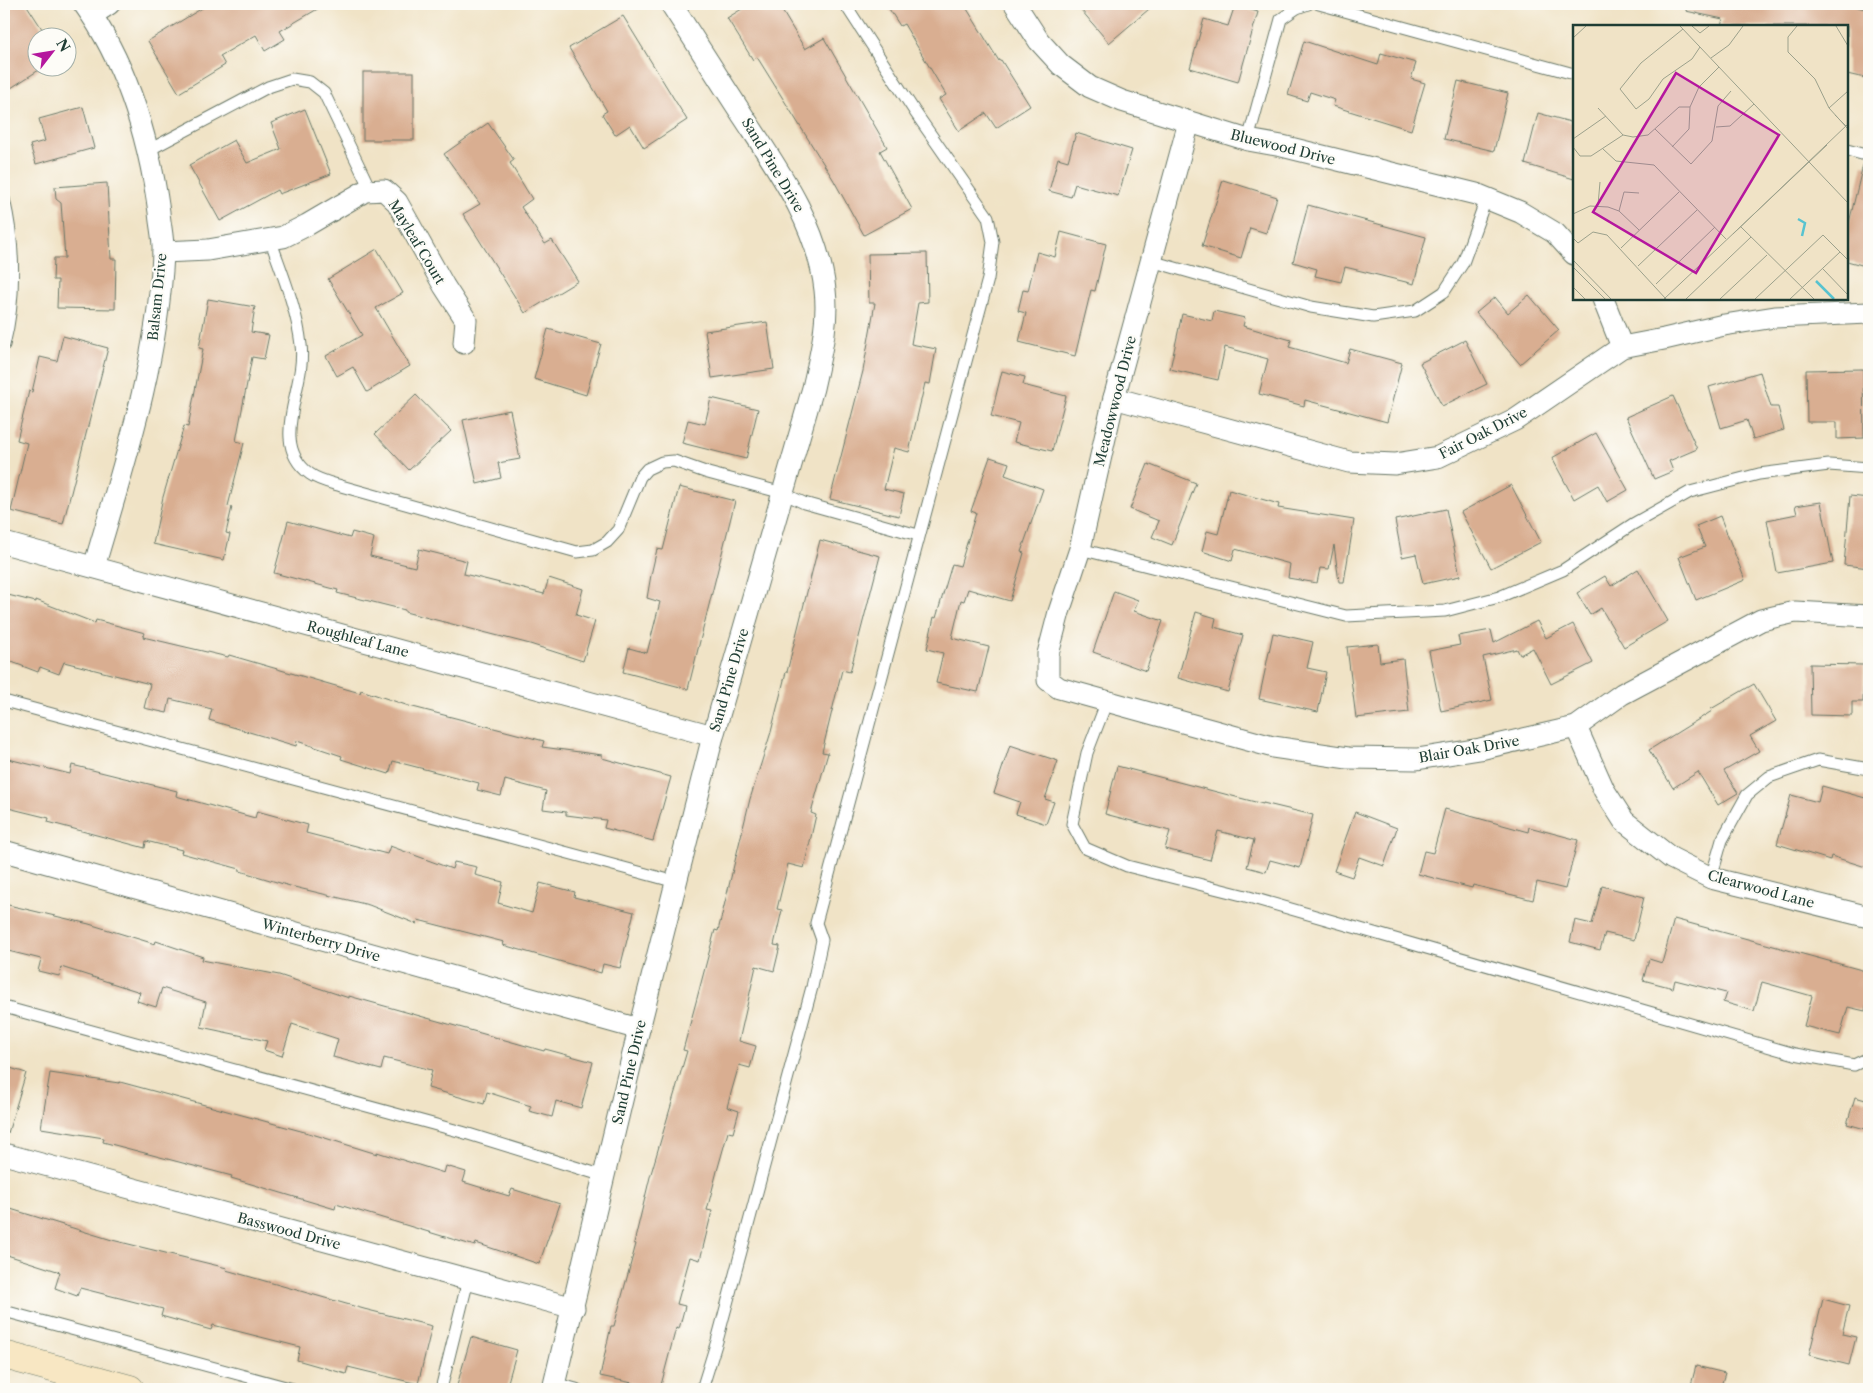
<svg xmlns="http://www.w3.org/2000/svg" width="1873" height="1393" font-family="'Libre Caslon Text',serif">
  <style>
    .building { fill: #d9ae91 }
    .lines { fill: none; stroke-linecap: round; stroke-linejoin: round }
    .lane-casing { stroke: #687767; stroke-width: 13 }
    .street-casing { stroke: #687767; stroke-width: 23 }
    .secondary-casing { stroke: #687767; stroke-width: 29 }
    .lane { stroke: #fff; stroke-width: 11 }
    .street { stroke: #fff; stroke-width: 21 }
    .secondary { stroke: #f8e7c3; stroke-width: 28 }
    .labels { text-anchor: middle; stroke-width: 4.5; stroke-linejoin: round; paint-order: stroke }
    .street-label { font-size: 14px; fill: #1f3d34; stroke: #fdfcf7 }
    .inset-river { fill: none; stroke: #57c3d0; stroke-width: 2.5 }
    .inset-road { fill: none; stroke: #9ca18c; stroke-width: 1 }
    .view { fill: #b5179e; fill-opacity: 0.15; stroke: #b5179e; stroke-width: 2.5 }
    .inset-edge { fill: none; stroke: #1f3d34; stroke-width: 2.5 }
  </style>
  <rect width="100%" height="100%" fill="#fdfcf7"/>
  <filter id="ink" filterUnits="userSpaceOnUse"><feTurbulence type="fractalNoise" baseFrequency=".02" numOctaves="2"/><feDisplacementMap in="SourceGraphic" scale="10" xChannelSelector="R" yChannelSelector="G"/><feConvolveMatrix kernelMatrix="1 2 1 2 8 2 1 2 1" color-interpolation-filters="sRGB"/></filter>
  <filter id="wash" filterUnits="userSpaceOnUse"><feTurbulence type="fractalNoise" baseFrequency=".0096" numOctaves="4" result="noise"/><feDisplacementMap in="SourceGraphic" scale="20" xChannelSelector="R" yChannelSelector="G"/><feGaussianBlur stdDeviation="1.12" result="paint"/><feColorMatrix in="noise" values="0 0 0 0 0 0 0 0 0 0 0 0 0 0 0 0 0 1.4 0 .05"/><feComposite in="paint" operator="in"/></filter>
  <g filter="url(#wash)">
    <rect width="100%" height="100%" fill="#f0e3c6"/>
    <g id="blocks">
      <g class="building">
        <path d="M 4,4 L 26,4 L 48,38 L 38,38 L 38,68 L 42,68 L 11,88 L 4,76 Z"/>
        <path d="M 209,4 L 326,4 L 280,31 L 285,39 L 265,51 L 256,35 L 220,56 L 225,65 L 179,93 L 148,41 Z"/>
        <path d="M 750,4 L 778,4 L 805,49 L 824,38 L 887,147 L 880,151 L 912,209 L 864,235 L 833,179 L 757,57 L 753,60 L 727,18 Z"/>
        <path d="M 886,4 L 964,4 L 999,61 L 1001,60 L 1030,106 L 996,128 L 986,113 L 959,131 L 939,99 L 946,95 L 904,24 L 900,26 Z"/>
        <path d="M 1076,4 L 1155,4 L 1109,43 Z"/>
        <path d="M 1687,4 L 1846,4 L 1869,10 L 1869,79 L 1847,74 L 1847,26 L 1721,26 L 1723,19 L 1686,11 Z"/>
        <path d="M 1235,5 L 1258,12 L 1238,82 L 1190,68 L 1204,19 L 1228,26 Z"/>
        <path d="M 623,16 L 687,120 L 644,148 L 630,125 L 615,135 L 602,114 L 607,111 L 569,48 Z"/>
        <path d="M 1304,41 L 1378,65 L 1381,53 L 1416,63 L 1411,79 L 1425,83 L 1411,130 L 1333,106 L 1335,100 L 1310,92 L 1307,101 L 1288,95 Z"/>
        <rect x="363" y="72" width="51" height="68"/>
        <path d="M 1458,81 L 1508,93 L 1494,151 L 1444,139 Z"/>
        <path d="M 83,107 L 94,148 L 36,164 L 30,145 L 45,141 L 39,119 Z"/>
        <path d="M 305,109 L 331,174 L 279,194 L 277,190 L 220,221 L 189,165 L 234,140 L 247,163 L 281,149 L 271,123 Z"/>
        <path d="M 1538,113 L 1574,123 L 1574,179 L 1525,164 Z"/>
        <path d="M 488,123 L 514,160 L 510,163 L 532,199 L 521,207 L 545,244 L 552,240 L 578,281 L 525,313 L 463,214 L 480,204 L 444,154 Z"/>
        <path d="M 1076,133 L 1132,150 L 1118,196 L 1075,184 L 1071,197 L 1049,191 L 1058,158 L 1068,161 Z"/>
        <path d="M 1863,165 L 1869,166 L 1869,267 L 1847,261 L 1847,231 Z"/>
        <path d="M 1223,180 L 1277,197 L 1266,233 L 1250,228 L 1241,258 L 1202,246 Z"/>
        <path d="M 107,183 L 111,259 L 116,259 L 115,309 L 57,308 L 58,280 L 53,280 L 54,258 L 65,258 L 61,203 L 56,199 L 55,187 Z"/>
        <path d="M 1308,205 L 1426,237 L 1414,284 L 1345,267 L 1341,282 L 1315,276 L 1317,269 L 1293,262 Z"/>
        <path d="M 1061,232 L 1106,244 L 1095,291 L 1091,290 L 1075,356 L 1019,342 L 1026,313 L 1018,311 L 1023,290 L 1028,291 L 1037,252 L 1055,257 Z"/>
        <path d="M 377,249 L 403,293 L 376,308 L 410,366 L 367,392 L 353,367 L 337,376 L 326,356 L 362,335 L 328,279 Z"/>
        <path d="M 927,253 L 928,302 L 918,303 L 911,344 L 936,349 L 930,384 L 925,383 L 909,452 L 894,448 L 884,489 L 904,494 L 899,516 L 830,499 L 863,371 L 875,303 L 869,303 L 868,254 Z"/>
        <path d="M 1529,295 L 1559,330 L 1520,364 L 1476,313 L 1495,297 L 1508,313 Z"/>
        <path d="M 208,299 L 255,307 L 251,332 L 269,335 L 264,359 L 252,357 L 236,441 L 244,443 L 228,506 L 232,507 L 226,533 L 230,534 L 224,560 L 153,544 L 163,497 L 184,426 L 188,427 L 203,349 L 199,348 Z"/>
        <path d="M 1214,311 L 1245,318 L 1243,326 L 1291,340 L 1289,347 L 1346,363 L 1350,349 L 1402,363 L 1387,422 L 1305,400 L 1304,406 L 1259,394 L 1268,359 L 1225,347 L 1218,380 L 1170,369 L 1182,314 L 1212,321 Z"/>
        <path d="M 767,322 L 774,369 L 712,378 L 705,331 Z"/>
        <path d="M 548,329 L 601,344 L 586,395 L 534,379 Z"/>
        <path d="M 63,336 L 108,348 L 63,524 L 11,511 L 27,443 L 17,440 L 29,391 L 32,392 L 40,357 L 57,361 Z"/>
        <path d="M 1465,340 L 1487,384 L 1442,406 L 1420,363 Z"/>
        <path d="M 1863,369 L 1864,438 L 1837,439 L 1837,422 L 1807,422 L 1806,370 Z"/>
        <path d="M 1002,371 L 1025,377 L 1023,385 L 1066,396 L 1052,451 L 1014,442 L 1019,423 L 991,416 Z"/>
        <path d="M 1760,372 L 1771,407 L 1778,407 L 1784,430 L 1753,439 L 1747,420 L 1721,428 L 1709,387 Z"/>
        <path d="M 416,395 L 451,431 L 409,470 L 375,434 Z"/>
        <path d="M 1673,396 L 1697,449 L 1669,461 L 1673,471 L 1654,479 L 1626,417 Z"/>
        <path d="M 711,398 L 758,409 L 746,459 L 682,443 L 688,420 L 705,424 Z"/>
        <path d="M 510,410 L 520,459 L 498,463 L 501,478 L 477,484 L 463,420 Z"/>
        <path d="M 1596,433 L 1628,490 L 1607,502 L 1598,485 L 1574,499 L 1552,458 Z"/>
        <path d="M 990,457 L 1009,463 L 1005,475 L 1043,489 L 1021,552 L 1024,553 L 1010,601 L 968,589 L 964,601 L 961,600 L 952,638 L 989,647 L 978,692 L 936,683 L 943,653 L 927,649 L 934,617 L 936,618 L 952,564 L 960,566 L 976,513 L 971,511 Z"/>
        <path d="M 1148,464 L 1196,483 L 1172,545 L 1152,537 L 1159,521 L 1130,509 Z"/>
        <path d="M 1511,485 L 1541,542 L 1491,568 L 1461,512 Z"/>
        <path d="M 679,487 L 735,501 L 688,689 L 623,672 L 629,648 L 647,653 L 660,602 L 647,598 L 651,575 L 657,549 L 663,550 Z"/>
        <path d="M 1229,490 L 1279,504 L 1278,508 L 1354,520 L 1344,582 L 1339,582 L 1334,545 L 1329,569 L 1320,568 L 1317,583 L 1288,578 L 1290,564 L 1235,549 L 1232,561 L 1202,551 L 1207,531 L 1218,534 Z"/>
        <path d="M 1850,496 L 1869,498 L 1869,568 L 1844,565 Z"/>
        <path d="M 1821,502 L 1833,563 L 1777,573 L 1767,520 L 1797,514 L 1795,506 Z"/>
        <path d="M 1446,509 L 1460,576 L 1423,584 L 1416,554 L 1402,557 L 1395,520 Z"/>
        <path d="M 1720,516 L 1745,580 L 1696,600 L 1679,557 L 1705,547 L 1696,526 Z"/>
        <path d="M 288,521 L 350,538 L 352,532 L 374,538 L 370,556 L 415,567 L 419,549 L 467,561 L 464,574 L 544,594 L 549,578 L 583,589 L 576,615 L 595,621 L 583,661 L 530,644 L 405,612 L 405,610 L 337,593 L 338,590 L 274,573 Z"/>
        <path d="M 820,540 L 880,556 L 850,672 L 842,670 L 822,752 L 828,753 L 811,813 L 816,815 L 804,868 L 788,864 L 777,909 L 782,910 L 774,945 L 780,946 L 774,971 L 756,966 L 739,1041 L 756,1046 L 750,1068 L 739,1065 L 727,1107 L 739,1111 L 733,1133 L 728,1132 L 717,1171 L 707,1210 L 712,1211 L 700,1260 L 690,1257 L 677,1304 L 685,1306 L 679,1329 L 676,1328 L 660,1389 L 600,1376 L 611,1326 L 614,1326 L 636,1244 L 634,1243 L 650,1177 L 687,1051 L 683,1050 L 696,1002 L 715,930 L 718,931 L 750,799 L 771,732 L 786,672 L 787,672 Z"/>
        <path d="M 1638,569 L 1668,621 L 1624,647 L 1601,608 L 1590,615 L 1577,593 L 1605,576 L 1611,586 Z"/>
        <path d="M 1114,591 L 1138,600 L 1134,611 L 1163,621 L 1146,671 L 1093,652 Z"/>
        <path d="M 4,594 L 36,602 L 36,600 L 95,623 L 96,620 L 145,633 L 143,637 L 228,657 L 229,655 L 360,693 L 361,690 L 409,706 L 544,741 L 542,747 L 602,755 L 602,758 L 671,777 L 653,841 L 604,828 L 606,820 L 566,815 L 566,812 L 543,809 L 546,791 L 505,780 L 501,796 L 477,790 L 479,783 L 393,761 L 389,774 L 341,759 L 342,756 L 297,741 L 296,746 L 209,720 L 212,709 L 170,699 L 167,713 L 144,708 L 150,684 L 64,662 L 59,674 L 40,667 L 38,672 L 4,659 Z"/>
        <path d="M 1196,612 L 1216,618 L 1214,627 L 1243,635 L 1228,692 L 1178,678 Z"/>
        <path d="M 1537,621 L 1546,638 L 1573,624 L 1593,663 L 1551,684 L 1533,648 L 1520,655 L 1517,649 L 1483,657 L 1492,700 L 1441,711 L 1429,651 L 1460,645 L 1458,636 L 1491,630 L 1494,643 Z"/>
        <path d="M 1273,633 L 1313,642 L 1307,668 L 1326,672 L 1318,712 L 1259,699 Z"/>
        <path d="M 1378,644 L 1380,662 L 1403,659 L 1409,712 L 1356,718 L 1347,647 Z"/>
        <path d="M 1810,664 L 1864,665 L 1863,702 L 1852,702 L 1852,716 L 1811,715 Z"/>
        <path d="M 1754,684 L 1776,721 L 1750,736 L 1759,751 L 1724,771 L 1738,793 L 1718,805 L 1698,772 L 1673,788 L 1649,750 L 1712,711 L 1711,709 Z"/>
        <path d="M 1010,745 L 1058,761 L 1045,799 L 1054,802 L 1046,824 L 1016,814 L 1020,802 L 994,793 Z"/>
        <path d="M 4,758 L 70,774 L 72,765 L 177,791 L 176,796 L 255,818 L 257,811 L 308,825 L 306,833 L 387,854 L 390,846 L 452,869 L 454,862 L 477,867 L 475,875 L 503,882 L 498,903 L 532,913 L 540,883 L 575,892 L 574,897 L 634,912 L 620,968 L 603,964 L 601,973 L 503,945 L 504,942 L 418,920 L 417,924 L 369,905 L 290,886 L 240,871 L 240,869 L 181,853 L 182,850 L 146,841 L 145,848 L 48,822 L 49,818 L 4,807 Z"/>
        <path d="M 1117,766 L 1263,804 L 1263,803 L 1313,815 L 1300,868 L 1270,860 L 1266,872 L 1247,867 L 1254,840 L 1218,831 L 1210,860 L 1165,849 L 1170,831 L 1105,814 Z"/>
        <path d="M 1822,786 L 1869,799 L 1869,868 L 1831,856 L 1830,860 L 1777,844 L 1791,795 L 1818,802 Z"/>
        <path d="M 1445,809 L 1528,832 L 1529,827 L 1578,840 L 1565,889 L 1537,882 L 1533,900 L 1473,885 L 1472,888 L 1418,874 L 1424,851 L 1433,853 Z"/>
        <path d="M 1355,812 L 1397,828 L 1384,866 L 1359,857 L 1352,877 L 1334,871 Z"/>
        <path d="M 1602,886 L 1644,897 L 1634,940 L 1605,933 L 1600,950 L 1570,942 L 1575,920 L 1592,924 Z"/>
        <path d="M 4,904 L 89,924 L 155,944 L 156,941 L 203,957 L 202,960 L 279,975 L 349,998 L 349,996 L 544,1051 L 545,1049 L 593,1062 L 581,1108 L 556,1101 L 552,1117 L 529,1111 L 531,1106 L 487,1092 L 484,1104 L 428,1088 L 432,1070 L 384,1058 L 381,1070 L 333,1057 L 338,1039 L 292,1024 L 282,1056 L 264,1050 L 267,1041 L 201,1027 L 206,1002 L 162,988 L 156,1007 L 137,1001 L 140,992 L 61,967 L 59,976 L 38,971 L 41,959 L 4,950 Z"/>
        <path d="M 1674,919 L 1869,972 L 1869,994 L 1865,1011 L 1848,1007 L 1840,1035 L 1804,1026 L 1812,996 L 1762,982 L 1754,1011 L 1723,1002 L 1726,993 L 1675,980 L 1673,988 L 1643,980 L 1649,959 L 1662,963 Z"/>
        <path d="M 4,1066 L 26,1073 L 8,1133 L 4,1132 Z"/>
        <path d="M 50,1073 L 119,1083 L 120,1082 L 312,1134 L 377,1154 L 377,1152 L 444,1173 L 446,1166 L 466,1172 L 463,1182 L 509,1196 L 512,1189 L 560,1204 L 539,1264 L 476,1243 L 475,1246 L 336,1204 L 335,1209 L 231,1178 L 232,1176 L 103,1142 L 104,1138 L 41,1128 Z"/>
        <path d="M 1855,1097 L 1869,1101 L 1869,1130 L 1847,1124 Z"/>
        <path d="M 4,1207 L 112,1240 L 227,1268 L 226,1270 L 364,1309 L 432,1326 L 418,1384 L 348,1367 L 346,1374 L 297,1360 L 300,1347 L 213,1325 L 211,1330 L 161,1316 L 163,1309 L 80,1288 L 77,1296 L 55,1288 L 60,1272 L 4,1254 Z"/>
        <path d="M 1823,1299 L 1849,1306 L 1842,1334 L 1856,1337 L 1849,1365 L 1809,1355 Z"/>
        <path d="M 471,1337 L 517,1350 L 506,1389 L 456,1389 Z"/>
        <path d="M 1696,1366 L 1725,1373 L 1720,1389 L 1690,1389 Z"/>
      </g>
    </g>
  </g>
  <g filter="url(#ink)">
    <use href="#blocks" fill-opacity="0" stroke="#687767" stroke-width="1"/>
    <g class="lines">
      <defs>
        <g id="lane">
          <path d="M 1319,4 L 1574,74"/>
          <path d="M 1248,140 L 1281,19 L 1297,8 L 1308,4"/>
          <path d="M 1847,150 L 1869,156"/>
          <path d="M 147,151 L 268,87 L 292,79 L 310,82 L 324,93 L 371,191"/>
          <path d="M 4,199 C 15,244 16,299 4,345"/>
          <path d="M 270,239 C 282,273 297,309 301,345 C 307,387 267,443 310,474 C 318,480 331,483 341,486 L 577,552 L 593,550 L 607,542 L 618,530 L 640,477 L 647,469 L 662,462 L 674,461 L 708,473 L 783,493 L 804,503 L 918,535"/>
          <path d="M 1151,261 L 1311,307 L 1373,317 L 1415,311 L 1444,292 L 1463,263 L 1486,199"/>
          <path d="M 1080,549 L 1346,616 L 1445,611 L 1499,597 L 1563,570 L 1633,524 L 1690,492 L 1759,474 L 1829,465 L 1869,468"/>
          <path d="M 4,701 L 676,882"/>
          <path d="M 1107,701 L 1087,753 L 1072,824 L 1085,848 L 1127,866 L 1242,895 L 1795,1054 L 1854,1065 L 1869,1058"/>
          <path d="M 1711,878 L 1722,840 L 1747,795 L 1769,777 L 1818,760 L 1869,769"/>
          <path d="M 4,1007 L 462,1132 L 604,1176"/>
          <path d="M 4,1311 L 293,1389"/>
          <path d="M 554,1383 L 576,1389"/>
          <path d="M 441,1389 L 468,1280"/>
          <path d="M 700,1389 L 703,1386 L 717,1341 L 812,987 L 822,940 L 816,923 L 988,279 L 993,242 L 988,217 L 915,112 L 845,4"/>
        </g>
        <g id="street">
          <path d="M 84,4 C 127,64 149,140 159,212 C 160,226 164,240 163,254 C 158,362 124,464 94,567"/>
          <path d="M 1015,4 L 1039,41 L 1061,65 L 1090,87 L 1122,101 L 1248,140 L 1282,146 L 1476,194 L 1520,212 L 1555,233 L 1574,254"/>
          <path d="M 92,15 L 109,4"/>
          <path d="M 1189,122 L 1114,398 L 1080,549 L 1059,612 L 1048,654 L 1048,680 L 1059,688 L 1273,747 L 1348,758 L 1417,759 L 1480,749 L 1576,727 L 1622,694 L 1761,620 L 1795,612 L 1869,616"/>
          <path d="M 163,252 L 208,250 L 283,237 L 307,225 L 365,191 L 384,190 L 397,202 L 444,286 L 466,320 L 464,343"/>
          <path d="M 1603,299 L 1622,347"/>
          <path d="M 1114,398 L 1349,462 L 1395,464 L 1438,457 L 1515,420 L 1622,347 L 1664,339 L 1724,325 L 1775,317 L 1869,313"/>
          <path d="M 4,543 L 713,736"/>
          <path d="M 1576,727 L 1604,790 L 1624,821 L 1671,858 L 1711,878 L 1869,917"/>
          <path d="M 4,851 L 639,1029"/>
          <path d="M 4,1154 L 574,1308"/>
          <path d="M 553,1389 L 639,1029 L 713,736 L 813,388 C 820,356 829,323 825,290 C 818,226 779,171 745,119 C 720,81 696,42 671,4"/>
        </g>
        <path id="secondary" d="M 4,1355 L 130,1389"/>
      </defs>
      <use href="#lane" class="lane-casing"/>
      <use href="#street" class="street-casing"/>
      <use href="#secondary" class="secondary-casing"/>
      <use href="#lane" class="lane"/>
      <use href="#street" class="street"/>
      <use href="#secondary" class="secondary"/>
    </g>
  </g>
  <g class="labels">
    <g class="street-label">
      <text transform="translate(1283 147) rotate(14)" y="5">Bluewood Drive</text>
      <text transform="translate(773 165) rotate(59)" y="5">Sand Pine Drive</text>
      <text transform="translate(417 242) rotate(59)" y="5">Mayleaf Court</text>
      <text transform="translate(157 297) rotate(-84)" y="5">Balsam Drive</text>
      <text transform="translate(1115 401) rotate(-76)" y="5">Meadowwood Drive</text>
      <text transform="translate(1483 433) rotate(-27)" y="5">Fair Oak Drive</text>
      <text transform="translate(358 639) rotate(15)" y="5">Roughleaf Lane</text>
      <text transform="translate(729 680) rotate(-74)" y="5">Sand Pine Drive</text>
      <text transform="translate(1469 749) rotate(-10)" y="5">Blair Oak Drive</text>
      <text transform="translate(1761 889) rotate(15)" y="5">Clearwood Lane</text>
      <text transform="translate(321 940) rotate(16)" y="5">Winterberry Drive</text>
      <text transform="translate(629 1072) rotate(-77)" y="5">Sand Pine Drive</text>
      <text transform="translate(289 1231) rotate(15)" y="5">Basswood Drive</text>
    </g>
  </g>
  <g transform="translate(1573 25)">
    <rect width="275" height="275" fill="#f0e3c6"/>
    <path class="inset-river" d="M 225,194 L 232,198 L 229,211M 243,256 L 261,274"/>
    <path class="inset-road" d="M 107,1 L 275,178M 119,1 L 127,8 L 136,1M 224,1 L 215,12 L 215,27 L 242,54 L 256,83 L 275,104M 263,1 L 275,21M 110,4 L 68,38 L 47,64 L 63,84 L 76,74 L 90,54 L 119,34 L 127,22M 0,13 L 13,1M 138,33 L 156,20 L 170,1M 25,83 L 50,110 L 60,112 L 75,110 L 106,82 L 117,82M 256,83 L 275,66M 262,90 L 273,101M 143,102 L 157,101 L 181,79M 82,104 L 118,139 L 139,116 L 145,81 L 158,66M 0,114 L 33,91M 0,122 L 7,131 L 18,131 L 50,110M 99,122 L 116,104 L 117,82 L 126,62 L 146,42M 30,124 L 43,136 L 81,140 L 153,214M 25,180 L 27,157M 46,186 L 51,167 L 66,168M 0,189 L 17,181 L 35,182 L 46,186 L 66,205M 167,201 L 241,274M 160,209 L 275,99M 0,213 L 5,218 L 20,207 L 34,210 L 93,274M 48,223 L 106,167M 0,235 L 38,274M 65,241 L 124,185M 0,242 L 32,274M 250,244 L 275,270M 83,259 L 142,202M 0,262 L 12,274M 91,274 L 254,120M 113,274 L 178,212M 147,274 L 194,230M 182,274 L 250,210 L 275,235M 217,274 L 267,227"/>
    <path class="view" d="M 103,48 L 206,110 L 123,248 L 20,187 Z"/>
    <rect width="275" height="275" class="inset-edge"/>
  </g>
  <rect width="1873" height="1393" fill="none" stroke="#fdfcf7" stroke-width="20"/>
  <g transform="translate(52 52) rotate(59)"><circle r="24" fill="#fdfcf7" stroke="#a4b0a9"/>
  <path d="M0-4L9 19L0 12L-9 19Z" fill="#b5179e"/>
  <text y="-8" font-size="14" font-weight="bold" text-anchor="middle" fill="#1f3d34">N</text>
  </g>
</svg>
